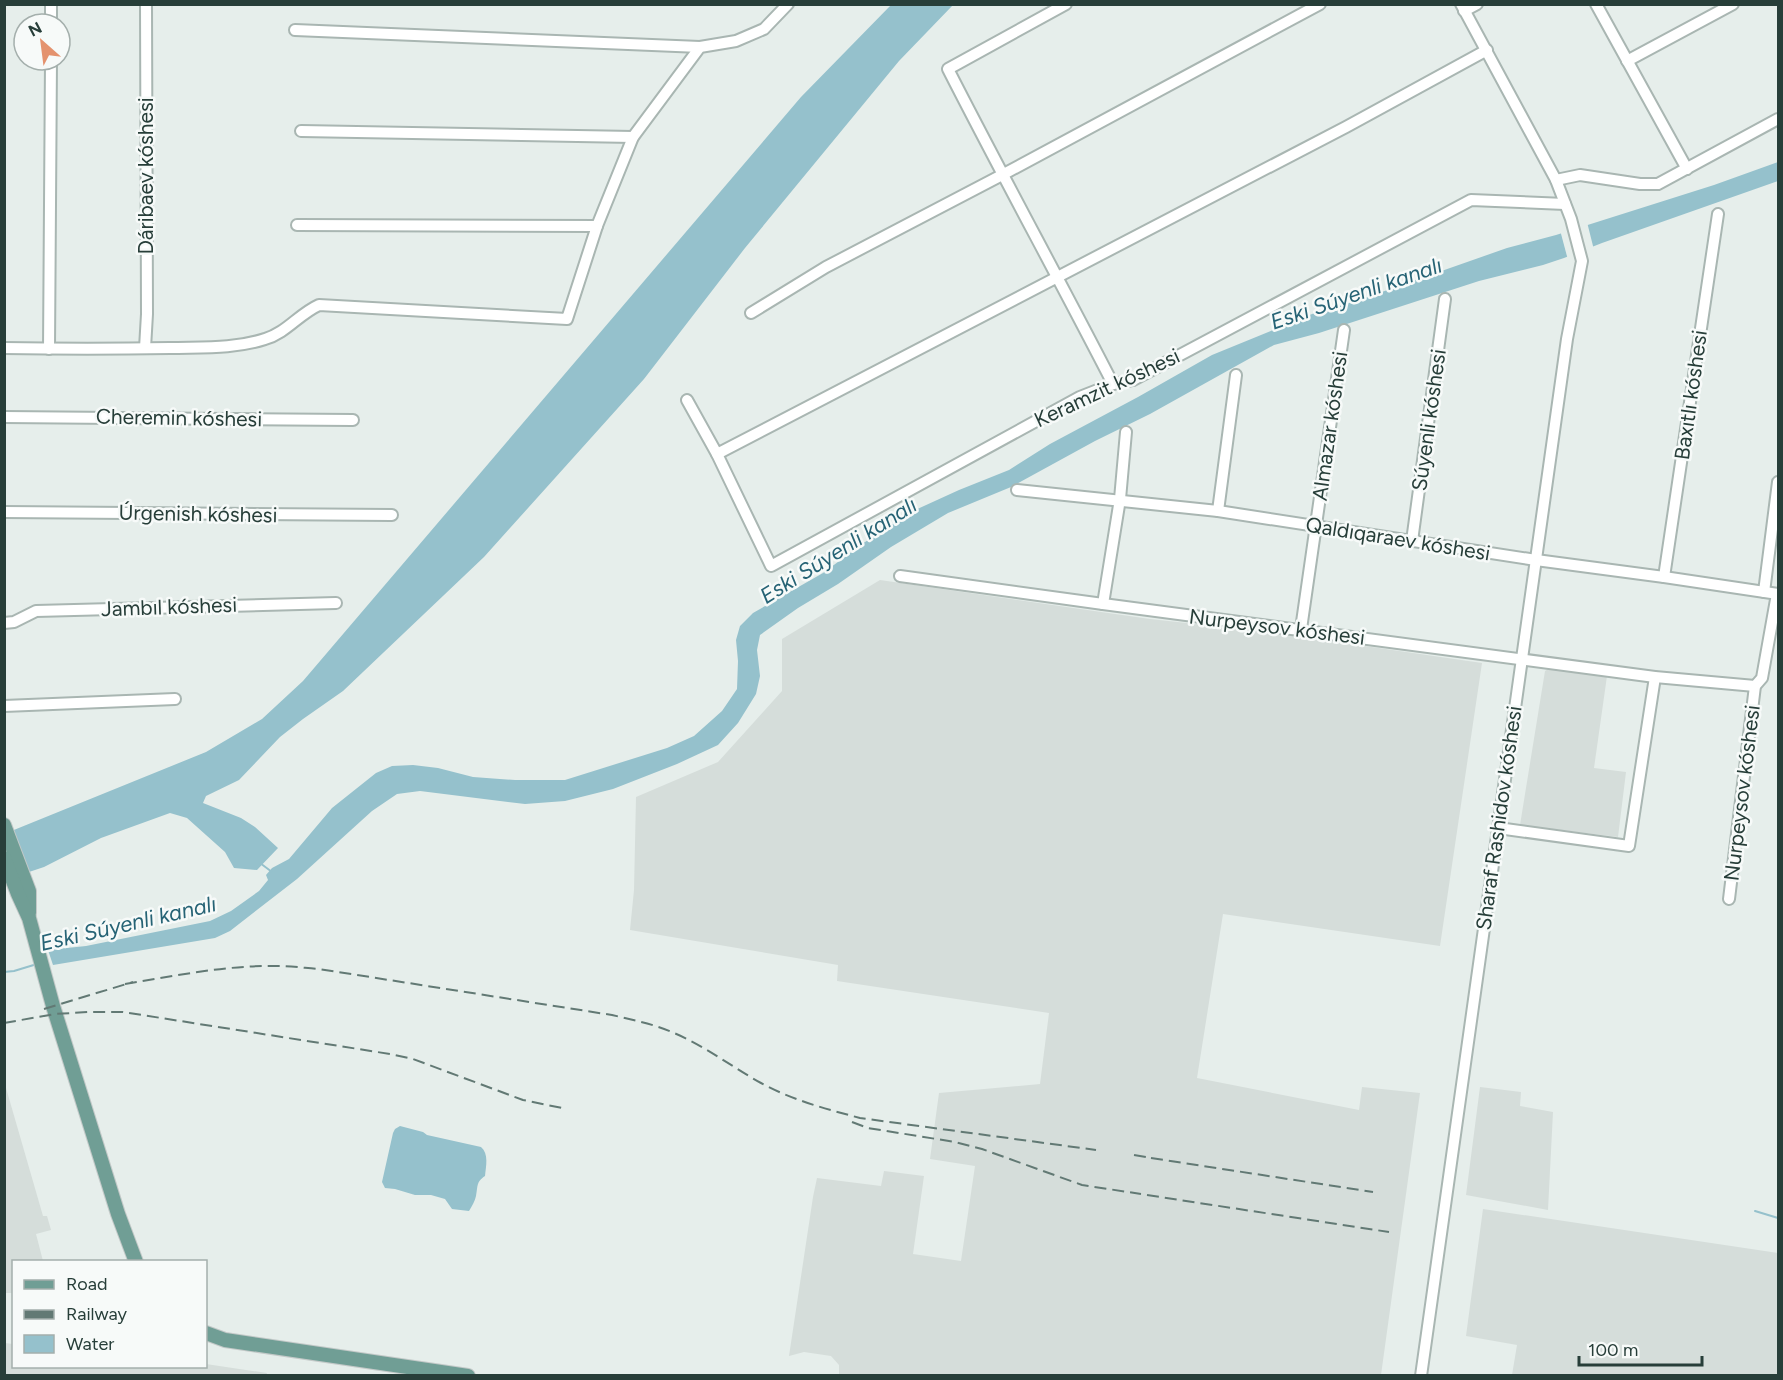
<svg xmlns="http://www.w3.org/2000/svg" width="1783" height="1380" font-family="Figtree,sans-serif">
  <style>
    .built { fill: #d5ddda }
    .water { fill: #95c1cc }
    .pier { fill: #e6eeeb }
    .lines { fill: none; stroke-linecap: round; stroke-linejoin: round }
    .stream { stroke: #95c1cc; stroke-width: 2 }
    .minor-casing { stroke: #a9b6b2; stroke-width: 14 }
    .major-casing { stroke: #c3c9c8; stroke-width: 16 }
    .minor { stroke: #fff; stroke-width: 10 }
    .major { stroke: #709e95; stroke-width: 14 }
    .rail { stroke: #627974; stroke-width: 2; stroke-dasharray: 12 6; stroke-linecap: butt }
    .labels { text-anchor: middle; stroke-width: 5; stroke-linejoin: round; paint-order: stroke }
    .street-label { font-size: 21px; fill: #273e39; stroke: #f7faf9 }
    .water-label { font-size: 22px; font-style: italic; fill: #266375; stroke: #f7faf9 }
  </style>
  <rect width="100%" height="100%" fill="#e6eeeb"/>
  <g class="built">
    <path d="M 880,580 L 1150,619 L 1269,632 L 1482,663 L 1440,946 L 1223,914 L 1197,1078 L 1359,1110 L 1362,1087 L 1420,1093 L 1381,1375 L 839,1376 L 839,1365 L 831,1356 L 804,1352 L 789,1356 L 813,1197 L 817,1178 L 881,1186 L 884,1171 L 924,1176 L 913,1254 L 961,1261 L 975,1166 L 930,1159 L 939,1093 L 1040,1084 L 1049,1013 L 837,981 L 838,965 L 630,930 L 634,890 L 636,797 L 718,762 L 782,691 L 782,639 Z"/>
    <path d="M 1552,667 L 1607,676 L 1594,768 L 1626,772 L 1618,837 L 1520,825 L 1545,671 Z"/>
    <path d="M 4,1081 L 43,1216 L 47,1216 L 51,1230 L 36,1234 L 43,1261 L 14,1262 L 13,1293 L 5,1293 Z"/>
    <path d="M 1480,1087 L 1521,1092 L 1520,1106 L 1553,1112 L 1548,1210 L 1466,1195 Z"/>
    <path d="M 1483,1209 L 1778,1253 L 1778,1375 L 1512,1375 L 1517,1345 L 1466,1336 Z"/>
    <path d="M 5,1343 L 13,1344 L 14,1366 L 206,1366 L 206,1364 L 267,1373 L 266,1376 L 5,1375 Z"/>
  </g>
  <g class="water">
    <path d="M 891,5 L 953,5 L 899,61 L 745,248 L 644,379 L 484,557 L 343,691 L 303,719 L 280,737 L 239,780 L 206,796 L 203,803 L 241,818 L 255,827 L 278,848 L 257,870 L 234,868 L 225,852 L 187,818 L 170,813 L 101,838 L 44,867 L 5,880 L 4,834 L 206,752 L 262,719 L 303,681 L 801,97 Z"/>
    <path d="M 1778,162 L 1778,181 L 1602,243 L 1564,258 L 1543,265 L 1479,281 L 1319,333 L 1274,345 L 1150,414 L 1095,441 L 1011,487 L 948,513 L 891,547 L 838,584 L 798,608 L 760,635 L 757,650 L 760,676 L 756,694 L 738,723 L 718,745 L 677,764 L 613,789 L 565,801 L 525,804 L 420,791 L 397,794 L 372,811 L 297,879 L 230,931 L 215,938 L 53,965 L 48,950 L 86,946 L 210,921 L 231,911 L 259,891 L 268,880 L 266,875 L 272,868 L 289,859 L 332,808 L 376,773 L 392,766 L 413,765 L 438,768 L 473,777 L 515,780 L 565,780 L 667,748 L 694,736 L 722,711 L 737,689 L 738,661 L 736,640 L 740,626 L 753,613 L 823,573 L 865,542 L 913,511 L 959,490 L 1009,470 L 1050,444 L 1138,397 L 1212,355 L 1312,314 L 1359,300 L 1507,248 L 1556,235 L 1714,185 Z"/>
    <path d="M 400,1126 L 423,1132 L 427,1135 L 481,1147 C 489,1154 486,1166 485,1176 C 476,1182 478,1186 476,1196 C 475,1201 472,1206 469,1211 L 452,1209 L 445,1199 L 431,1195 L 415,1195 L 395,1189 L 385,1188 L 382,1182 L 393,1133 L 395,1129 Z"/>
  </g>
  <path class="pier" d="M 1587,222 L 1594,250 L 1568,260 L 1560,230 Z"/>
  <g class="lines">
    <g class="stream">
      <path d="M 260,863 L 272,872"/>
      <path d="M 4,972 L 14,971 L 37,964"/>
      <path d="M 1755,1211 L 1778,1218"/>
    </g>
    <defs>
      <g id="minor">
        <path d="M 1066,4 L 948,69 C 1002,175 1059,279 1113,384"/>
        <path d="M 1596,4 L 1687,169"/>
        <path d="M 1464,11 L 1477,4"/>
        <path d="M 51,24 L 51,4"/>
        <path d="M 295,30 L 700,47"/>
        <path d="M 1627,61 L 1733,4"/>
        <path d="M 301,131 L 633,137"/>
        <path d="M 1556,180 L 1580,175 L 1640,184 L 1658,184 L 1778,119"/>
        <path d="M 297,225 L 597,226"/>
        <path d="M 751,313 L 826,267 L 1002,175 L 1320,4"/>
        <path d="M 4,348 C 60,349 115,349 170,348 C 202,347 234,349 265,339 C 286,333 299,314 319,305 L 567,319 L 597,226 L 633,137 L 700,47 L 736,41 L 764,29 L 788,4"/>
        <path d="M 145,348 L 147,314 L 146,4"/>
        <path d="M 49,349 L 51,60"/>
        <path d="M 687,400 L 717,454 L 771,566 L 1080,397 L 1113,384 L 1133,380 L 1471,200 L 1565,204"/>
        <path d="M 4,417 L 353,420"/>
        <path d="M 717,454 L 1346,127 L 1487,50"/>
        <path d="M 1017,490 L 1218,511 L 1536,560 L 1664,577 L 1778,594"/>
        <path d="M 1218,511 L 1236,375"/>
        <path d="M 4,512 L 392,515"/>
        <path d="M 1412,541 L 1445,299"/>
        <path d="M 900,576 L 1103,604 L 1655,677 L 1755,686"/>
        <path d="M 1664,577 L 1718,214"/>
        <path d="M 1764,592 L 1778,482"/>
        <path d="M 1103,604 L 1120,499 L 1126,432"/>
        <path d="M 4,623 L 14,622 L 36,611 L 336,603"/>
        <path d="M 1301,629 L 1344,330"/>
        <path d="M 4,706 L 175,699"/>
        <path d="M 1498,828 L 1629,846 L 1655,677"/>
        <path d="M 1729,899 L 1755,686 L 1762,678 L 1777,594"/>
        <path d="M 1421,1376 L 1567,339 L 1582,261 L 1571,219 L 1556,180 L 1461,4"/>
      </g>
      <g id="major">
        <path d="M 4,825 L 29,891 L 29,913"/>
        <path d="M 4,858 L 18,894 L 29,918 L 53,1006 L 118,1214 L 136,1262"/>
        <path d="M 206,1333 L 225,1340 L 468,1376"/>
      </g>
    </defs>
    <use href="#minor" class="minor-casing"/>
    <use href="#major" class="major-casing"/>
    <use href="#minor" class="minor"/>
    <use href="#major" class="major"/>
    <g class="rail">
      <path d="M 125,984 C 175,976 226,965 277,966 C 291,966 305,968 319,969 L 612,1015 C 633,1020 654,1024 674,1033 C 705,1046 732,1067 761,1083 C 792,1100 826,1109 860,1118 L 1096,1150"/>
      <path d="M 44,1009 L 133,982"/>
      <path d="M 4,1023 L 55,1014 L 88,1012 L 123,1012 L 390,1054 L 413,1059 L 523,1100 L 567,1109"/>
      <path d="M 852,1122 L 868,1128 L 955,1142 L 982,1149 L 1082,1185 L 1141,1194"/>
      <path d="M 1134,1155 L 1146,1157"/>
      <path d="M 1151,1158 L 1373,1192"/>
      <path d="M 1147,1195 L 1389,1232"/>
    </g>
  </g>
  <g class="labels">
    <g class="street-label">
      <text transform="translate(146 176) rotate(-90)" y="7">Dáribaev kóshesi</text>
      <text transform="translate(1107 388) rotate(-25)" y="7">Keramzit kóshesi</text>
      <text transform="translate(1691 395) rotate(-82)" y="7">Baxıtlı kóshesi</text>
      <text transform="translate(179 418) rotate(1)" y="7">Cheremin kóshesi</text>
      <text transform="translate(1429 420) rotate(-82)" y="7">Súyenli kóshesi</text>
      <text transform="translate(1330 426) rotate(-82)" y="7">Almazar kóshesi</text>
      <text transform="translate(198 514) rotate(1)" y="7">Úrgenish kóshesi</text>
      <text transform="translate(1398 539) rotate(9)" y="7">Qaldıqaraev kóshesi</text>
      <text transform="translate(169 607) rotate(-2)" y="7">Jambıl kóshesi</text>
      <text transform="translate(1277 627) rotate(7)" y="7">Nurpeysov kóshesi</text>
      <text transform="translate(1742 793) rotate(-83)" y="7">Nurpeysov kóshesi</text>
      <text transform="translate(1499 818) rotate(-82)" y="7">Sharaf Rashidov kóshesi</text>
    </g>
    <g class="water-label">
      <text transform="translate(1356 293) rotate(-19)" y="8">Eski Súyenli kanalı</text>
      <text transform="translate(838 550) rotate(-32)" y="8">Eski Súyenli kanalı</text>
      <text transform="translate(128 923) rotate(-13)" y="8">Eski Súyenli kanalı</text>
    </g>
  </g>
  <rect width="1783" height="1380" fill="none" stroke="#273e39" stroke-width="12"/>
  <rect x="12" y="1260" width="195" height="108" fill="#f7faf9" stroke="#a4afac" stroke-width="1.5"/>
  <rect x="24" y="1280" width="30" height="9" fill="#709e95" stroke="#a4afac" stroke-width="1.5"/>
  <text x="66" y="1290" font-size="18" fill="#273e39">Road</text>
  <rect x="24" y="1310" width="30" height="9" fill="#627974" stroke="#a4afac" stroke-width="1.5"/>
  <text x="66" y="1320" font-size="18" fill="#273e39">Railway</text>
  <rect x="24" y="1335" width="30" height="18" fill="#95c1cc" stroke="#a4afac" stroke-width="1.5"/>
  <text x="66" y="1350" font-size="18" fill="#273e39">Water</text>
  <g transform="translate(42 42) rotate(332)"><circle r="28" fill="#f7faf9" stroke="#a4afac" stroke-width="1.5"/>
  <path d="M0-4.5L10 22L0 15L-10 22Z" fill="#e4926e"/>
  <text y="-9" font-size="16" font-weight="bold" text-anchor="middle" fill="#273e39">N</text>
  </g>
  <path d="M1579 1356v9h123v-9" fill="none" stroke="#273e39" stroke-width="3"/>
  <text x="1588" y="1356" font-size="18" fill="#273e39" stroke="#f7faf9" stroke-width="4.5" paint-order="stroke">100 m</text>
</svg>
